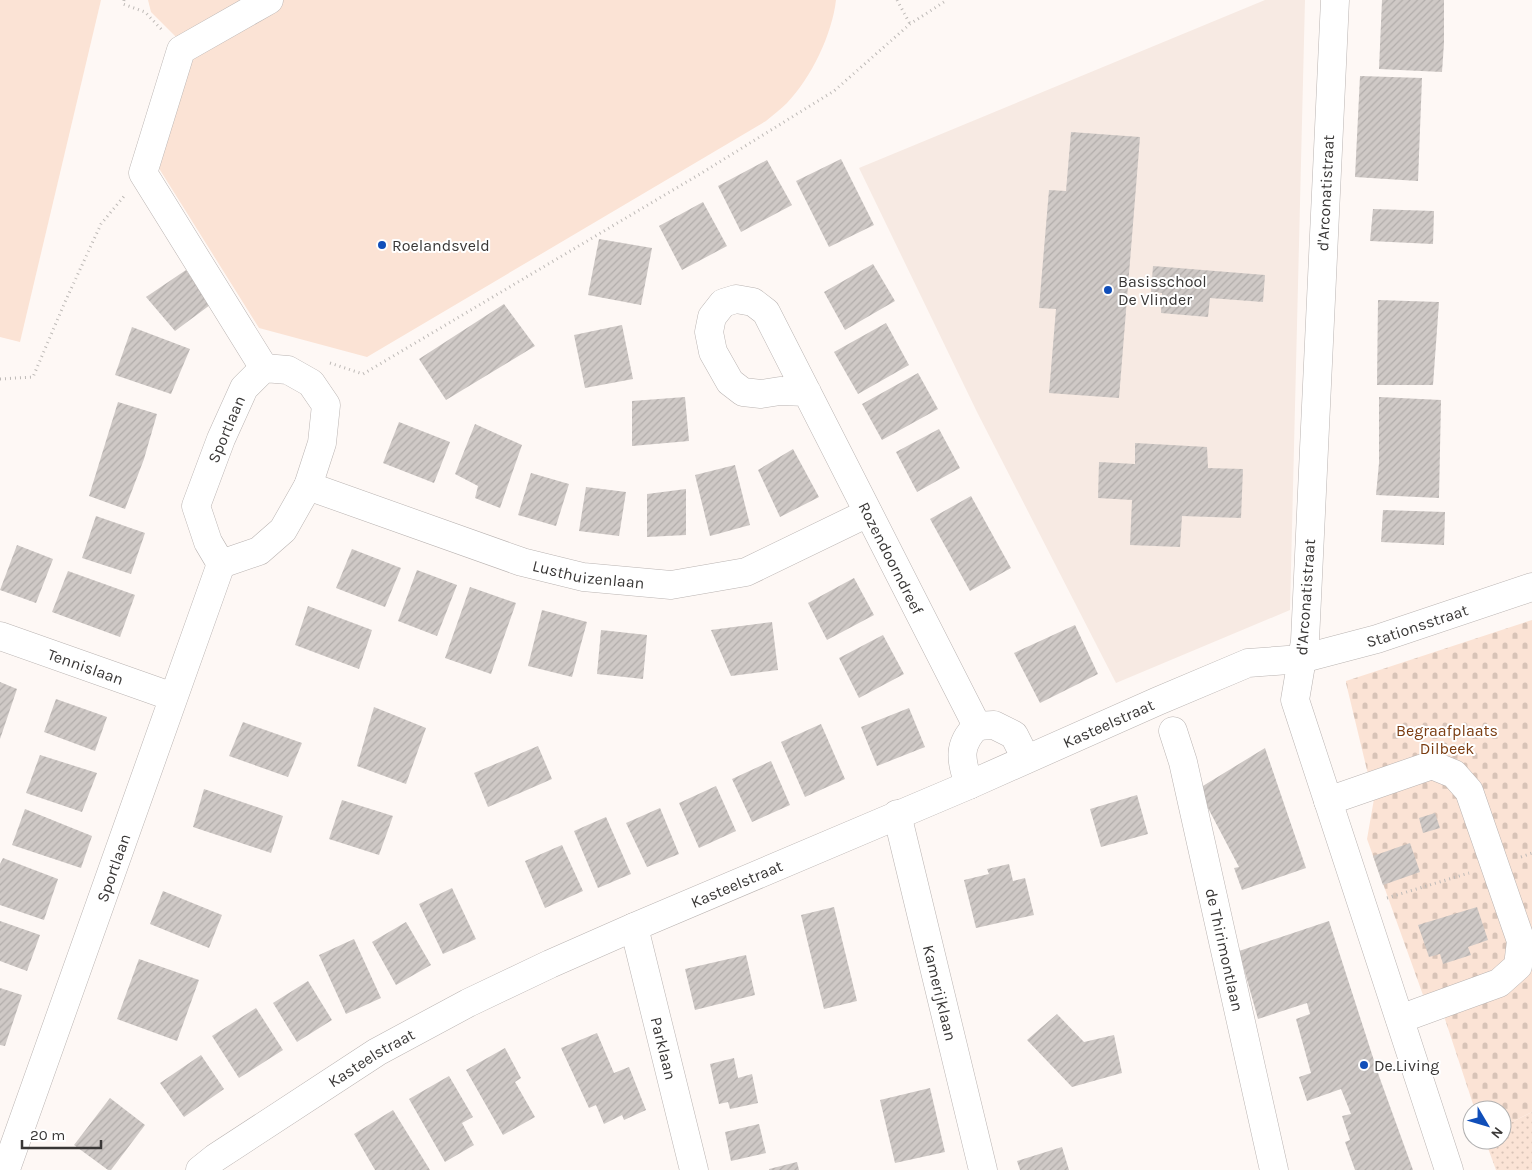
<svg xmlns="http://www.w3.org/2000/svg" width="1532" height="1170" font-family="Karla,sans-serif">
  <style>
    .built { fill: #f7eae3 }
    .grass { fill: #fbe3d5 }
    .cemetery { fill: url(#cemetery-stones) }
    .park { fill: url(#park-dots) }
    .building { fill: url(#building-hatch) }
    .lines { fill: none; stroke-linecap: round; stroke-linejoin: round }
    .minor-casing { stroke: #bab4b2; stroke-width: 29 }
    .path { stroke: #bebab7; stroke-width: 3; stroke-dasharray: 1 4; stroke-linecap: butt }
    .minor { stroke: #fff; stroke-width: 28 }
    .poi-dot { fill: #104eb9; stroke: #fff; stroke-width: 2 }
    .labels { text-anchor: middle; stroke-width: 4; stroke-linejoin: round; paint-order: stroke }
    .street-label { font-size: 16px; fill: #393736; stroke: #fff }
    .poi-label { font-size: 16px; fill: #393736; stroke: #fff; text-anchor: start }
    .park-label { font-size: 16px; fill: #7b3d12; stroke: #fff }
  </style>
  <defs>
    <pattern id="cemetery-stones" width="16" height="16" patternUnits="userSpaceOnUse" patternTransform="scale(1.25)"><rect width="16" height="16" fill="#fbe3d5"/><path d="M2 7V4a2 2 0 0 1 4 0v3zM10 15v-3a2 2 0 0 1 4 0v3z" fill="#d8c3b7"/></pattern>
    <pattern id="park-dots" width="8" height="8" patternUnits="userSpaceOnUse" patternTransform="scale(1.25)"><rect width="8" height="8" fill="#fbe3d5"/><path d="M2 2h.1M6 6h.1" fill="none" stroke="#d8c3b7" stroke-width="1.8" stroke-linecap="round"/></pattern>
    <pattern id="building-hatch" width="6" height="6" patternUnits="userSpaceOnUse" patternTransform="scale(1.25)"><rect width="6" height="6" fill="#cfc9c6"/><path d="M-1 1l2-2M0 6l6-6M5 7l2-2" fill="none" stroke="#b2adab"/></pattern>
  </defs>
  <rect width="100%" height="100%" fill="#fef8f5"/>
  <path class="built" d="M 1265,0 L 1305,0 L 1290,610 L 1116,683 L 977,412 L 859,168 Z"/>
  <g class="grass">
    <path d="M 0,0 L 101,0 L 20,342 L 0,337 Z"/>
    <path d="M 148,0 L 836,0 C 832,35 811,78 787,103 C 781,109 773,115 766,121 L 367,357 L 259,328 L 155,162 L 176,37 L 151,12 Z"/>
  </g>
  <path class="cemetery" d="M 1532,620 L 1532,1112 L 1502,1127 L 1502,1110 L 1475,1110 L 1436,992 L 1423,995 L 1367,839 L 1374,799 L 1346,683 L 1346,681 Z"/>
  <path class="park" d="M 1532,1112 L 1532,1170 L 1496,1170 L 1485,1140 L 1502,1140 L 1502,1127 Z"/>
  <g class="building">
    <path d="M 1382,0 L 1444,0 L 1444,43 L 1442,72 L 1379,69 Z"/>
    <path d="M 1360,76 L 1422,78 L 1418,181 L 1355,177 Z"/>
    <path d="M 1071,132 L 1140,137 L 1119,398 L 1049,393 L 1056,309 L 1039,308 L 1049,190 L 1066,191 Z"/>
    <path d="M 841,159 L 874,225 L 829,247 L 796,181 Z"/>
    <path d="M 767,160 L 792,205 L 741,232 L 718,186 Z"/>
    <path d="M 703,202 L 727,246 L 682,270 L 659,226 Z"/>
    <path d="M 1373,209 L 1434,211 L 1433,244 L 1370,241 Z"/>
    <path d="M 599,239 L 652,248 L 641,305 L 588,295 Z"/>
    <path d="M 873,264 L 895,301 L 845,330 L 824,292 Z"/>
    <path d="M 1153,266 L 1265,275 L 1263,302 L 1210,298 L 1208,317 L 1161,313 L 1162,293 L 1151,292 Z"/>
    <path d="M 186,270 L 210,305 L 175,331 L 146,297 Z"/>
    <path d="M 1378,300 L 1439,302 L 1433,385 L 1377,385 Z"/>
    <path d="M 504,304 L 535,346 L 446,400 L 419,359 Z"/>
    <path d="M 886,323 L 909,365 L 858,394 L 834,352 Z"/>
    <path d="M 622,325 L 633,379 L 585,388 L 574,335 Z"/>
    <path d="M 132,327 L 190,349 L 171,394 L 115,375 Z"/>
    <path d="M 918,373 L 938,409 L 882,440 L 862,404 Z"/>
    <path d="M 685,397 L 689,441 L 632,446 L 632,401 Z"/>
    <path d="M 1379,397 L 1441,400 L 1439,498 L 1376,495 L 1379,463 Z"/>
    <path d="M 118,402 L 157,414 L 144,459 L 125,509 L 89,496 Z"/>
    <path d="M 399,422 L 450,442 L 434,483 L 383,463 Z"/>
    <path d="M 475,424 L 522,445 L 500,508 L 475,498 L 478,486 L 455,474 Z"/>
    <path d="M 939,429 L 960,468 L 917,492 L 896,452 Z"/>
    <path d="M 1135,443 L 1207,447 L 1208,468 L 1243,469 L 1241,518 L 1182,516 L 1180,547 L 1130,545 L 1132,500 L 1098,498 L 1099,462 L 1135,464 Z"/>
    <path d="M 793,449 L 819,497 L 780,517 L 758,470 Z"/>
    <path d="M 735,465 L 750,525 L 710,536 L 695,475 Z"/>
    <path d="M 531,473 L 569,484 L 556,526 L 518,515 Z"/>
    <path d="M 586,487 L 626,492 L 619,536 L 579,531 Z"/>
    <path d="M 686,489 L 686,535 L 647,537 L 647,494 Z"/>
    <path d="M 971,496 L 1011,568 L 970,591 L 930,519 Z"/>
    <path d="M 1383,510 L 1445,512 L 1444,545 L 1381,542 Z"/>
    <path d="M 96,516 L 145,533 L 131,574 L 82,558 Z"/>
    <path d="M 17,545 L 53,559 L 36,603 L 0,590 Z"/>
    <path d="M 352,549 L 401,568 L 385,607 L 336,588 Z"/>
    <path d="M 417,570 L 457,585 L 437,636 L 398,621 Z"/>
    <path d="M 68,571 L 135,595 L 120,637 L 52,612 Z"/>
    <path d="M 854,578 L 874,615 L 827,640 L 808,603 Z"/>
    <path d="M 470,587 L 516,603 L 491,674 L 445,658 Z"/>
    <path d="M 308,606 L 372,630 L 359,669 L 295,645 Z"/>
    <path d="M 542,610 L 587,622 L 572,677 L 528,666 Z"/>
    <path d="M 772,622 L 778,670 L 731,676 L 711,630 Z"/>
    <path d="M 1075,625 L 1098,674 L 1040,703 L 1014,653 Z"/>
    <path d="M 601,630 L 647,635 L 643,679 L 597,674 Z"/>
    <path d="M 883,635 L 904,674 L 859,698 L 839,658 Z"/>
    <path d="M 0,682 L 17,689 L 0,739 Z"/>
    <path d="M 56,699 L 107,717 L 95,751 L 44,732 Z"/>
    <path d="M 374,707 L 426,728 L 406,784 L 357,766 Z"/>
    <path d="M 909,708 L 925,747 L 877,766 L 861,727 Z"/>
    <path d="M 243,722 L 302,743 L 288,777 L 229,756 Z"/>
    <path d="M 821,724 L 845,779 L 805,797 L 781,742 Z"/>
    <path d="M 538,746 L 552,779 L 488,807 L 474,773 Z"/>
    <path d="M 1265,748 L 1306,868 L 1242,890 L 1234,868 L 1239,867 L 1198,789 Z"/>
    <path d="M 40,755 L 97,773 L 82,812 L 26,793 Z"/>
    <path d="M 771,761 L 790,805 L 752,822 L 732,779 Z"/>
    <path d="M 716,786 L 736,831 L 699,848 L 679,803 Z"/>
    <path d="M 204,789 L 283,816 L 271,853 L 193,827 Z"/>
    <path d="M 1137,795 L 1148,834 L 1101,847 L 1090,809 Z"/>
    <path d="M 342,800 L 393,816 L 379,855 L 329,839 Z"/>
    <path d="M 660,808 L 679,854 L 647,867 L 626,823 Z"/>
    <path d="M 25,809 L 92,836 L 81,868 L 12,845 Z"/>
    <path d="M 1435,813 L 1440,828 L 1423,833 L 1419,818 Z"/>
    <path d="M 606,817 L 631,874 L 598,888 L 574,831 Z"/>
    <path d="M 1410,843 L 1420,872 L 1383,885 L 1373,856 Z"/>
    <path d="M 562,845 L 583,891 L 545,908 L 525,861 Z"/>
    <path d="M 3,858 L 58,879 L 44,920 L 0,905 L 0,864 Z"/>
    <path d="M 1009,864 L 1013,881 L 1025,878 L 1034,915 L 976,928 L 964,880 L 989,874 L 987,869 Z"/>
    <path d="M 452,888 L 476,939 L 443,954 L 419,904 Z"/>
    <path d="M 163,891 L 222,915 L 209,948 L 150,924 Z"/>
    <path d="M 834,907 L 857,1001 L 824,1009 L 801,915 Z"/>
    <path d="M 1477,907 L 1488,940 L 1468,947 L 1471,955 L 1443,964 L 1440,954 L 1429,957 L 1418,925 Z"/>
    <path d="M 0,921 L 40,935 L 27,971 L 0,961 Z"/>
    <path d="M 1329,921 L 1379,1076 L 1413,1170 L 1355,1170 L 1345,1142 L 1350,1140 L 1342,1116 L 1351,1114 L 1341,1089 L 1307,1101 L 1299,1077 L 1311,1073 L 1296,1019 L 1310,1014 L 1307,1003 L 1258,1019 L 1239,951 Z"/>
    <path d="M 406,922 L 431,965 L 396,985 L 372,942 Z"/>
    <path d="M 354,939 L 381,998 L 346,1014 L 319,955 Z"/>
    <path d="M 746,955 L 755,995 L 695,1010 L 685,969 Z"/>
    <path d="M 139,959 L 199,980 L 177,1041 L 117,1019 Z"/>
    <path d="M 308,981 L 332,1020 L 297,1042 L 273,1003 Z"/>
    <path d="M 0,988 L 22,995 L 5,1046 L 0,1045 Z"/>
    <path d="M 256,1008 L 283,1050 L 239,1078 L 212,1036 Z"/>
    <path d="M 1057,1014 L 1084,1042 L 1114,1035 L 1122,1073 L 1072,1087 L 1027,1040 Z"/>
    <path d="M 597,1033 L 614,1073 L 629,1067 L 646,1110 L 624,1120 L 622,1115 L 604,1124 L 596,1105 L 589,1108 L 561,1048 Z"/>
    <path d="M 505,1048 L 521,1078 L 515,1082 L 535,1117 L 503,1135 L 466,1070 Z"/>
    <path d="M 201,1055 L 224,1089 L 184,1117 L 160,1083 Z"/>
    <path d="M 734,1058 L 738,1078 L 752,1074 L 758,1103 L 730,1109 L 728,1102 L 719,1104 L 710,1064 Z"/>
    <path d="M 449,1076 L 473,1117 L 462,1123 L 474,1145 L 445,1162 L 409,1099 Z"/>
    <path d="M 930,1088 L 945,1152 L 895,1163 L 880,1100 Z"/>
    <path d="M 110,1098 L 145,1125 L 111,1170 L 108,1170 L 74,1145 Z"/>
    <path d="M 393,1110 L 430,1170 L 375,1170 L 354,1134 Z"/>
    <path d="M 759,1124 L 766,1153 L 731,1161 L 725,1132 Z"/>
    <path d="M 1062,1147 L 1069,1170 L 1020,1170 L 1017,1161 Z"/>
    <path d="M 797,1162 L 799,1170 L 769,1170 L 769,1169 Z"/>
  </g>
  <g class="lines">
    <defs>
      <g id="minor">
        <path d="M 1335,0 L 1305,641 L 1295,700 L 1449,1170"/>
        <path d="M 264,368 L 288,370 L 311,383 L 326,405 L 322,443 L 308,486 L 283,530 L 259,551 L 221,564 L 208,542 L 196,506 L 221,439 L 244,388 Z"/>
        <path d="M 264,368 L 143,173 L 181,50 L 269,0"/>
        <path id="s1" d="M 807,392 L 780,391 L 761,394 L 743,392 L 730,382 L 713,352 L 709,332 L 712,317 L 723,303 L 736,299 L 753,302 L 766,312 L 977,726 C 957,745 961,760 969,785"/>
        <path id="s2" d="M 308,486 L 522,562 L 583,577 L 671,585 L 746,572 L 868,513"/>
        <path id="s3" d="M 0,636 L 173,697"/>
        <path d="M 977,726 L 994,725 L 1014,735 L 1026,759"/>
        <path id="s4" d="M 1173,731 L 1183,762 L 1274,1170"/>
        <path d="M 1328,801 L 1432,765 L 1454,774 L 1469,791 L 1521,941 L 1518,966 L 1499,983 L 1400,1019"/>
        <path id="s5" d="M 897,814 L 983,1170"/>
        <path id="s6" d="M 634,927 L 694,1170"/>
        <path id="s7" d="M 4,1170 L 6,1169 L 221,564"/>
        <path id="s8" d="M 200,1170 L 215,1158 L 377,1052 L 468,1003 L 550,964 L 634,927 L 969,785 L 1158,701 L 1248,663 L 1301,659 L 1377,639 L 1532,587"/>
      </g>
    </defs>
    <use href="#minor" class="minor-casing"/>
    <g class="path">
      <path d="M 124,0 L 123,4 L 145,12 L 163,31"/>
      <path d="M 897,0 L 910,24"/>
      <path d="M 330,363 L 363,374 L 700,174 L 834,91 L 910,24 L 947,0"/>
      <path d="M 0,379 L 33,377 L 65,302 L 101,224 L 125,195"/>
      <path d="M 1521,857 L 1532,853"/>
      <path d="M 1387,898 L 1469,873"/>
    </g>
    <use href="#minor" class="minor"/>
  </g>
  <g class="poi-dot">
    <circle cx="382" cy="245" r="5"/>
    <circle cx="1108" cy="290" r="5"/>
    <circle cx="1364" cy="1065" r="5"/>
  </g>
  <g class="labels">
    <g class="street-label">
      <text transform="translate(1325 193) rotate(-87)" y="6">d'Arconatistraat</text>
      <text transform="translate(226 429) rotate(-67)" y="6">Sportlaan</text>
      <text dy="6" stroke="none"><textPath href="#s1" startOffset="492">Rozendoorndreef</textPath></text>
      <text dy="6" stroke="none"><textPath href="#s2" startOffset="295">Lusthuizenlaan</textPath></text>
      <text transform="translate(1305 597) rotate(-86)" y="6">d'Arconatistraat</text>
      <text dy="6" stroke="none"><textPath href="#s8" startOffset="1341">Stationsstraat</textPath></text>
      <text dy="6" stroke="none"><textPath href="#s3" startOffset="91">Tennislaan</textPath></text>
      <text dy="6" stroke="none"><textPath href="#s8" startOffset="1015">Kasteelstraat</textPath></text>
      <text dy="6" stroke="none"><textPath href="#s7" startOffset="322">Sportlaan</textPath></text>
      <text dy="6" stroke="none"><textPath href="#s8" startOffset="610">Kasteelstraat</textPath></text>
      <text dy="6" stroke="none"><textPath href="#s4" startOffset="225">de Thirimontlaan</textPath></text>
      <text dy="6" stroke="none"><textPath href="#s5" startOffset="184">Kamerijklaan</textPath></text>
      <text dy="6" stroke="none"><textPath href="#s6" startOffset="125">Parklaan</textPath></text>
      <text dy="6" stroke="none"><textPath href="#s8" startOffset="205">Kasteelstraat</textPath></text>
    </g>
    <g class="poi-label">
      <text x="392" y="251">Roelandsveld</text>
      <text x="1118" y="287">Basisschool<tspan x="1118" dy="18">De Vlinder</tspan></text>
      <text x="1374" y="1071">De.Living</text>
    </g>
    <g class="park-label">
      <text x="1447" y="736">Begraafplaats<tspan x="1447" dy="18">Dilbeek</tspan></text>
    </g>
  </g>
  <g transform="translate(1487 1125) rotate(128)"><circle r="24" fill="#ffffff" stroke="#b0afaf"/>
  <path d="M0-4L9 19L0 12L-9 19Z" fill="#104eb9"/>
  <text y="-8" font-size="14" font-weight="bold" text-anchor="middle" fill="#393736">N</text>
  </g>
  <path d="M22 1140v8h79v-8" fill="none" stroke="#393736" stroke-width="2.5"/>
  <text x="30" y="1140" font-size="15" fill="#393736" stroke="#ffffff" stroke-width="4" paint-order="stroke">20 m</text>
</svg>
